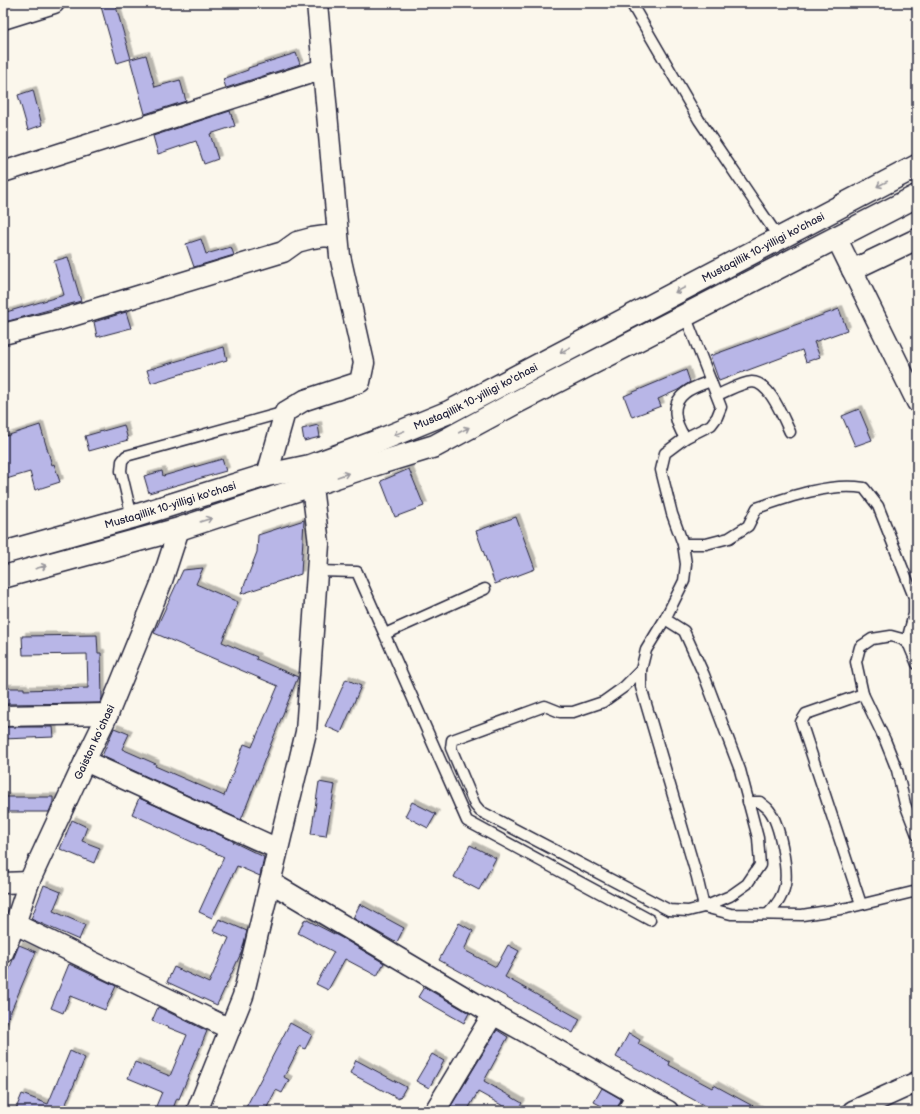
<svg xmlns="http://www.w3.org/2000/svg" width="920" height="1114" font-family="'Balsamiq Sans',sans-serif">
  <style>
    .building { fill: #b8b6e7; stroke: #22223b; filter: url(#shadow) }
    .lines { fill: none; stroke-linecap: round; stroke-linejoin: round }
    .lane-casing { stroke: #22223b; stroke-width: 13 }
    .street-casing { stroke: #22223b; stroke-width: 23 }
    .secondary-casing { stroke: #22223b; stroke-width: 25 }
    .lane { stroke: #fbf7ec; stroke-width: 10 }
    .street { stroke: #fbf7ec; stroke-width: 20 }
    .secondary { stroke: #fbf7ec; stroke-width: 22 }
    .oneway { stroke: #99979c }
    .labels { text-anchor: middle; stroke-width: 4; stroke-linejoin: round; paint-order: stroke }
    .street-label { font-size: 11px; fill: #22223b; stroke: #fbf7ec }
  </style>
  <defs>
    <filter id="shadow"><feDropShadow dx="3.5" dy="-3.5" stdDeviation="0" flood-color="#0004"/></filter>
  </defs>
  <rect width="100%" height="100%" fill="#fbf7ec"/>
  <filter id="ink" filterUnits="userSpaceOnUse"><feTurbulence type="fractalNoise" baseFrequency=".025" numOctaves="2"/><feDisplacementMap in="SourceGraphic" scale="8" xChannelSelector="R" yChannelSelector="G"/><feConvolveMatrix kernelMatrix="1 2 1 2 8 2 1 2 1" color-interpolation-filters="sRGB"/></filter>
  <g filter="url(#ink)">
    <g class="building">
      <path d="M 100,3 L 115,3 L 131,59 L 146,55 L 155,87 L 180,80 L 186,101 L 145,114 L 130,59 L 117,63 Z"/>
      <path d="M 296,53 L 300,64 L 226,88 L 223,79 L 248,70 L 248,68 Z"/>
      <path d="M 33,90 L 42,125 L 28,130 L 18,95 Z"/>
      <path d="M 230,111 L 235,126 L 210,134 L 218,159 L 204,164 L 196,141 L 158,154 L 153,136 Z"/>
      <path d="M 201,239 L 206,254 L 231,247 L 234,255 L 194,267 L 186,244 Z"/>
      <path d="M 68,257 L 81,301 L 5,322 L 3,313 L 64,295 L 54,261 Z"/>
      <path d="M 839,309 L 847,330 L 814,342 L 820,357 L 806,362 L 802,350 L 719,381 L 710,356 Z"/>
      <path d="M 126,312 L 131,328 L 97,337 L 94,322 Z"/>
      <path d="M 224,347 L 227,360 L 151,383 L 147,370 Z"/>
      <path d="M 686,370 L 690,382 L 678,390 L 658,399 L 661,406 L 632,417 L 624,396 Z"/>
      <path d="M 859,409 L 872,440 L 855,446 L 842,416 Z"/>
      <path d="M 40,425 L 52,465 L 54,464 L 60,482 L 35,490 L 30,472 L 3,480 L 3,437 Z"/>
      <path d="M 124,425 L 128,440 L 89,451 L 85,436 Z"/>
      <path d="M 318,425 L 320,437 L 304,441 L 302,429 Z"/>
      <path d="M 222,459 L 226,471 L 149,493 L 144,476 L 162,471 L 163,476 Z"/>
      <path d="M 409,469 L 424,506 L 395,517 L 381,481 Z"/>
      <path d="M 516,517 L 535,569 L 495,584 L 476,531 Z"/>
      <path d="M 304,520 L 301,574 L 241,594 L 257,552 L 258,535 Z"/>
      <path d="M 203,568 L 196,584 L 238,602 L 222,642 L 257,657 L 256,659 L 298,677 L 268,751 L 241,820 L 102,756 L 114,728 L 129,734 L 122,749 L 156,764 L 155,766 L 224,796 L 244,744 L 252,747 L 278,686 L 154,633 L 183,570 Z"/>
      <path d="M 97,635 L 98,653 L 101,653 L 102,698 L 100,703 L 3,704 L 3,688 L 24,688 L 24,690 L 88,688 L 87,654 L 23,655 L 22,636 Z"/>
      <path d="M 346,679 L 361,686 L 341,733 L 325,726 Z"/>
      <path d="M 3,727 L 53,727 L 54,737 L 3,739 Z"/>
      <path d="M 319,782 L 335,785 L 326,836 L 311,834 Z"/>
      <path d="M 3,797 L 53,797 L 53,802 L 49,812 L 3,812 Z"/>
      <path d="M 139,798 L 233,841 L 233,842 L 264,857 L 260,876 L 237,866 L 212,918 L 199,912 L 224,857 L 132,814 Z"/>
      <path d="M 412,802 L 436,814 L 428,828 L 405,816 Z"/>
      <path d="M 72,820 L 87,827 L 82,841 L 100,848 L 94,863 L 60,849 Z"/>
      <path d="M 470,845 L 496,858 L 479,890 L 454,877 Z"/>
      <path d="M 44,885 L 61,892 L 53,911 L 85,925 L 79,940 L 31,919 Z"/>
      <path d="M 360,904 L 404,928 L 397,942 L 395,941 L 395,942 L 353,918 Z"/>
      <path d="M 219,919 L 247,931 L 242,951 L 217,1005 L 167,982 L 174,967 L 209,983 L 229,938 L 213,931 Z"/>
      <path d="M 305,919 L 342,938 L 384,963 L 377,976 L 345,959 L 328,990 L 316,984 L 334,952 L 298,933 Z"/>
      <path d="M 459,923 L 473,931 L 464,950 L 496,967 L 508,945 L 519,951 L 505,977 L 580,1019 L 573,1033 L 439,960 Z"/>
      <path d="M 19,945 L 36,952 L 3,1030 L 3,984 Z"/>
      <path d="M 69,964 L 116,986 L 105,1010 L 70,996 L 63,1013 L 51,1008 Z"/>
      <path d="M 424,987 L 469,1013 L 464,1023 L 418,997 Z"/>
      <path d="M 158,1007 L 207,1031 L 179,1099 L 177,1098 L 172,1111 L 154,1111 L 162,1092 L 128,1078 L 135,1062 L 170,1076 L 187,1035 L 152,1021 Z"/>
      <path d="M 290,1023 L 312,1035 L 305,1049 L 300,1046 L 284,1077 L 289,1080 L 282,1093 L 276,1090 L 265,1111 L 244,1111 Z"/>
      <path d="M 497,1030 L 508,1037 L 484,1081 L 522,1103 L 517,1111 L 512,1111 L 478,1092 L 467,1111 L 448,1111 Z"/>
      <path d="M 629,1033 L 640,1040 L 638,1044 L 670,1062 L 669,1065 L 712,1088 L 714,1085 L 762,1111 L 714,1111 L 616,1057 Z"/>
      <path d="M 70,1051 L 85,1058 L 63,1111 L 15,1111 L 22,1094 L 48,1104 Z"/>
      <path d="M 432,1054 L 444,1061 L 429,1088 L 416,1081 Z"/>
      <path d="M 356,1060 L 406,1087 L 399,1099 L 350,1073 Z"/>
      <path d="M 602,1088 L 621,1099 L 617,1111 L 611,1111 L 594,1102 Z"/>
    </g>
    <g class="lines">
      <defs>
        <g id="lane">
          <path d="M 631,3 L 699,120 L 779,238"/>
          <path d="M 685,315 L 721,407 L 717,417 L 711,425 L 685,438 L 665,453 L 661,470 L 672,514 L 683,544 L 686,564 L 684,581 L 665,619 L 646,650 L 641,670 L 641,687 L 697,877 L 704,907 L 731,914 L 802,915 L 847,908 L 917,891"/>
          <path d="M 717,395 C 728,391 740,383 752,382 C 770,382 783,418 790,432"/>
          <path d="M 685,438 C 676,424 669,405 685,393 C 692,387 703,384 711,381"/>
          <path d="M 132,517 L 121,471 L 122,461 L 126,456 L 285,412"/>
          <path d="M 683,544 L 706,544 L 729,538 L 748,526 L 757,508 C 788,497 831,482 864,488 L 878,506 L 914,597 L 914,614 L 909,633 L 909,645"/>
          <path d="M 317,571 L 357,572 L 467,821 L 650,920"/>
          <path d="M 385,634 L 485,589"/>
          <path d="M 917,664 L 909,645 L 902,639 L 891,636 L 872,639 L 860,647 L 856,662 L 863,694 L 885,740 L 897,770 L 905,804 L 917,835"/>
          <path d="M 641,670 L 624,687 L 603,702 L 573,712 L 560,712 L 545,706 L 452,740 L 451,748 L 475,805 L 480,811 L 669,910 L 688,911 L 704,907 L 730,896 L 747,884 L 760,865 L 758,838 L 740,770 L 704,675 L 684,631 L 665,619"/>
          <path d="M 748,802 L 760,802 C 763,805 767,807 769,810 C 780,824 788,869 785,885 C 783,896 775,907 768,914"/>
          <path d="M 861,904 L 801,722 L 806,714 L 863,694"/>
        </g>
        <g id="street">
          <path d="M 3,19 L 54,3"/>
          <path d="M 3,172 L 323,69"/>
          <path d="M 836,237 L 917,402"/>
          <path d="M 852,270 L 917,239"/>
          <path d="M 3,334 L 59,320 L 283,252 L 297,242 L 312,238 L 326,236 L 338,239"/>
          <path d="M 267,475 L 285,412 L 305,400 L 360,382 L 364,363 L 340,256 L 317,3"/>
          <path d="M 3,716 L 108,714"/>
          <path d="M 85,761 L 278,849"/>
          <path d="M 270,882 L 493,1014"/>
          <path d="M 3,883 L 29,882"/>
          <path d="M 15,924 L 230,1029"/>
          <path d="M 3,953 L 15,924 L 29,882 L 85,761 L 108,714 L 161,584 L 179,529"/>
          <path d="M 197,1111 L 243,996 L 306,732 L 319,544 L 310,470"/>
          <path d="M 435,1111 L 493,1014 L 637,1095 L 668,1111"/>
          <path d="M 628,1111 L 637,1095"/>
          <path d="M 853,1111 L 917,1082"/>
        </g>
        <g id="secondary">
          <path id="s1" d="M 3,553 L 132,517 L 267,475 L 310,466 L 378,441 L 449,412 L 917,166"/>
          <path d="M 3,577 L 179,529 L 357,470 L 435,446 L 513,404 L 917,196"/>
        </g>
      </defs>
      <use href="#lane" class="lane-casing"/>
      <use href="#street" class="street-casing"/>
      <use href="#secondary" class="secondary-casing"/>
      <use href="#lane" class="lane"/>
      <use href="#street" class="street"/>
      <use href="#secondary" class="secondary"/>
    </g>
    <defs><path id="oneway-shaft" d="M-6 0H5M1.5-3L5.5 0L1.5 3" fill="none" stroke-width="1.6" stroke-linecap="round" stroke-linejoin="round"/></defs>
    <g class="oneway">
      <use href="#oneway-shaft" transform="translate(882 184) rotate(153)"/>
      <use href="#oneway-shaft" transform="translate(680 290) rotate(152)"/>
      <use href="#oneway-shaft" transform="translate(565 350) rotate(152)"/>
      <use href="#oneway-shaft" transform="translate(464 430) rotate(-28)"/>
      <use href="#oneway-shaft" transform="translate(399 433) rotate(158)"/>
      <use href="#oneway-shaft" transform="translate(343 475) rotate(-19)"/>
      <use href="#oneway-shaft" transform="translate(206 520) rotate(-18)"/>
      <use href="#oneway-shaft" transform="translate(41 567) rotate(-16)"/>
    </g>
  </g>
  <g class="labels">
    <g class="street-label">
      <text dy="4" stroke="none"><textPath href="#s1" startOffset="823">Mustaqillik 10-yilligi ko'chasi</textPath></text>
      <text dy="4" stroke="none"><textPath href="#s1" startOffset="499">Mustaqillik 10-yilligi ko'chasi</textPath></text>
      <text dy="4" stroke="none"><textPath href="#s1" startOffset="174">Mustaqillik 10-yilligi ko'chasi</textPath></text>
      <text transform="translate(94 742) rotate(-65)" y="4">Gaiston koʻchasi</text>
    </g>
  </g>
  <rect width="920" height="1114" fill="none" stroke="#fbf7ec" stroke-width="16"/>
  <rect x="8" y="8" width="904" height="1098" fill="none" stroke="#22223b" stroke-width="1.5" filter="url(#ink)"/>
</svg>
